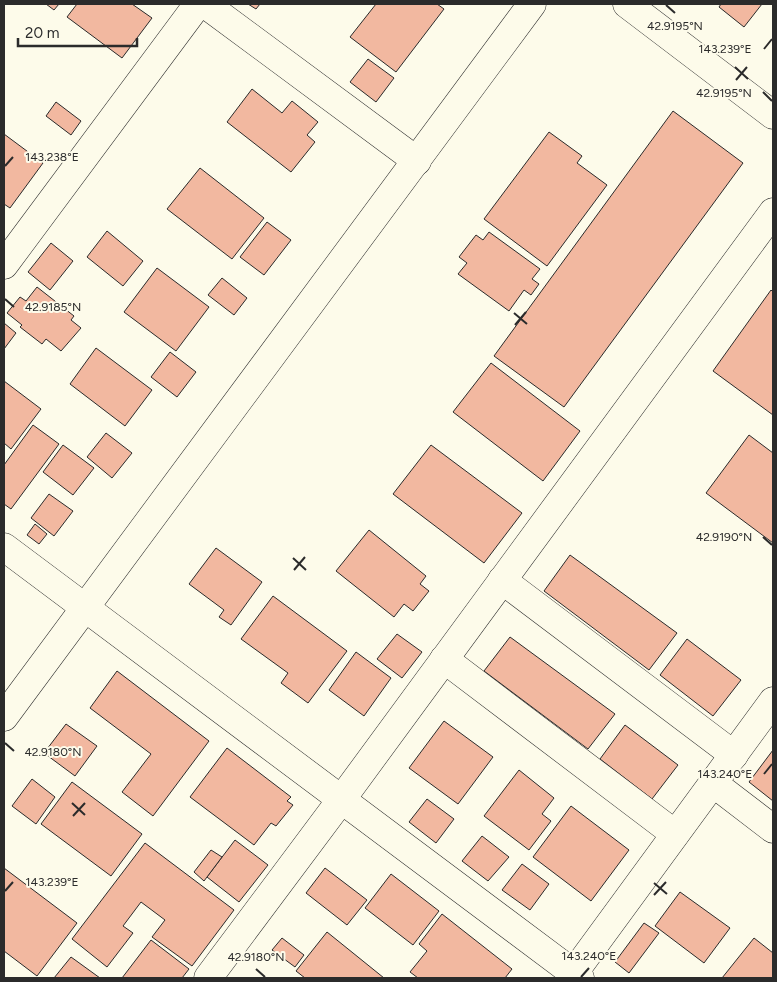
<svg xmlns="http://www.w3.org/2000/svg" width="777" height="982" font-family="Figtree,sans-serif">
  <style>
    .building { fill: #f2b8a0; stroke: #2b2b2b }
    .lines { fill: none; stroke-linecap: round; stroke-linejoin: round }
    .minor-casing { stroke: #2b2b2b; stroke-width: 29 }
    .minor { stroke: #fdfbea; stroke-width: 28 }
    .ticks { fill: none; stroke: #2b2b2b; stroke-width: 2 }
    .ticks-label { font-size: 12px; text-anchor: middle; fill: #2b2b2b; stroke: #fdfbea; stroke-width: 4; stroke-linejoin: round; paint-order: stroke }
  </style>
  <rect width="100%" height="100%" fill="#fdfbea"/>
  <g class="building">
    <path d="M 46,4 L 59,4 L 54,10 Z"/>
    <path d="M 77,4 L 132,4 L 152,18 L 122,58 L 67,17 Z"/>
    <path d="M 248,4 L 260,4 L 256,9 Z"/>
    <path d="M 376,4 L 437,4 L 444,9 L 396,72 L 350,37 Z"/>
    <path d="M 721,4 L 762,4 L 744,27 L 719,7 Z"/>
    <path d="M 368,59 L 394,78 L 376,102 L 350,82 Z"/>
    <path d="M 252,89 L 282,113 L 292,101 L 318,122 L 307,135 L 315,142 L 291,172 L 227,122 Z"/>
    <path d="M 56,102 L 81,121 L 71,135 L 46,116 Z"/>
    <path d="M 673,111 L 743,163 L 564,407 L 494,356 Z"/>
    <path d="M 549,132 L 582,156 L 577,163 L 607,185 L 547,266 L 484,219 Z"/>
    <path d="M 4,134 L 43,163 L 10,208 L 4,204 Z"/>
    <path d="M 200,168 L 264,218 L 232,259 L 167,209 Z"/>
    <path d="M 267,222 L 291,240 L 264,275 L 240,257 Z"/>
    <path d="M 107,231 L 143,261 L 123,286 L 87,257 Z"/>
    <path d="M 489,232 L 540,269 L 532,279 L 539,284 L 531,295 L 524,290 L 509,311 L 458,274 L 467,263 L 459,257 L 476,235 L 483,240 Z"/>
    <path d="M 51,243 L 73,261 L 50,290 L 28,272 Z"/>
    <path d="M 157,268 L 209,307 L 176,351 L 124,312 Z"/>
    <path d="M 222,278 L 247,298 L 234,315 L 208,295 Z"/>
    <path d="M 37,287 L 74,316 L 71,320 L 81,328 L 61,351 L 46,339 L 42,344 L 20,327 L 22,325 L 7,313 L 20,297 L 26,301 Z"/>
    <path d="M 771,290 L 773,292 L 773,415 L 713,371 Z"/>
    <path d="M 4,323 L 16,333 L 4,349 Z"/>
    <path d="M 96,348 L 152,390 L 125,426 L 70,384 Z"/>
    <path d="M 170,352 L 196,372 L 177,397 L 151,377 Z"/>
    <path d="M 491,363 L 580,431 L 543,481 L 453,412 Z"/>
    <path d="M 4,381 L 41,409 L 11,449 L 4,443 Z"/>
    <path d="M 33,425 L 59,444 L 11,509 L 4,504 L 4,465 Z"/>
    <path d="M 106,433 L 132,453 L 112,478 L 87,457 Z"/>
    <path d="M 749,435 L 773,453 L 773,543 L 706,493 Z"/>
    <path d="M 63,445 L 94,468 L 73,495 L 43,472 Z"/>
    <path d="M 431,445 L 522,513 L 484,563 L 393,494 Z"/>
    <path d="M 49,494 L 73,511 L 54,536 L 31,518 Z"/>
    <path d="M 35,524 L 47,534 L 39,544 L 27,535 Z"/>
    <path d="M 369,530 L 426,576 L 420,584 L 429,591 L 413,611 L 404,604 L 394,617 L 336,571 Z"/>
    <path d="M 216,548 L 262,582 L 231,625 L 219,617 L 224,610 L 189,584 Z"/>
    <path d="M 570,555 L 677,633 L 649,670 L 544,591 Z"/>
    <path d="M 273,596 L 347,651 L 308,703 L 281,683 L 288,673 L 241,639 Z"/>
    <path d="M 397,634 L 422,652 L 402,678 L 377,659 Z"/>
    <path d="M 510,637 L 615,714 L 588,749 L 484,671 Z"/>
    <path d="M 687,639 L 741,680 L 713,716 L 660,675 Z"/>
    <path d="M 356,652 L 391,678 L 364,716 L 329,690 Z"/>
    <path d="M 117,671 L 209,741 L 153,816 L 122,792 L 151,754 L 90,708 Z"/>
    <path d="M 444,721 L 493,757 L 458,804 L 409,768 Z"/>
    <path d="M 66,724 L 97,746 L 75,776 L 44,753 Z"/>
    <path d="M 625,725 L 678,765 L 652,799 L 600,759 Z"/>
    <path d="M 227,748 L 291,797 L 287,801 L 293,805 L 276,826 L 271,823 L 254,845 L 190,797 Z"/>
    <path d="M 773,750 L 773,801 L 749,782 Z"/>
    <path d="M 519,770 L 554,798 L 542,814 L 551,821 L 529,850 L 484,816 Z"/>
    <path d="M 32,779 L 55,797 L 36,824 L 12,806 Z"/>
    <path d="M 72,782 L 142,834 L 111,876 L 41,824 Z"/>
    <path d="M 427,799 L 454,819 L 436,843 L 409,822 Z"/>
    <path d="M 571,806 L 629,850 L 591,901 L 533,857 Z"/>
    <path d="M 482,836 L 509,857 L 488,881 L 462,861 Z"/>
    <path d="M 235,840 L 268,865 L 239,902 L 207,877 Z"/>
    <path d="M 145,843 L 234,910 L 192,966 L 152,937 L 165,920 L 141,902 L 123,926 L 133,933 L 107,967 L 72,939 Z"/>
    <path d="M 211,850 L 222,857 L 204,881 L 194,872 Z"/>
    <path d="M 522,864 L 549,884 L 530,910 L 502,890 Z"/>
    <path d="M 4,868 L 77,923 L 37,976 L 4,951 Z"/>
    <path d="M 325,868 L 367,900 L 347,925 L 306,893 Z"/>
    <path d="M 391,874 L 439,911 L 413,945 L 365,908 Z"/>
    <path d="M 680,892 L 730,928 L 704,963 L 655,926 Z"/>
    <path d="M 442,914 L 512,969 L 505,978 L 418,978 L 410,972 L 427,951 L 419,944 Z"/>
    <path d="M 644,923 L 659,933 L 629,973 L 615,962 Z"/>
    <path d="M 327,932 L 384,978 L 305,978 L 296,971 Z"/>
    <path d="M 282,938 L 304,955 L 295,967 L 272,950 Z"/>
    <path d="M 754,938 L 773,953 L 773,978 L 722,978 Z"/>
    <path d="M 151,940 L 189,969 L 182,978 L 122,978 Z"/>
    <path d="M 71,957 L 100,978 L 54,978 Z"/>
  </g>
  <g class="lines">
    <defs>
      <g id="minor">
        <path d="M 205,4 L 417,161"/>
        <path d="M 627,4 L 773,115"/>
        <path d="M 4,265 L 198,4"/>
        <path d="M 4,547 L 580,978"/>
        <path d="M 502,580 L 734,755"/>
        <path d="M 444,659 L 675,834"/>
        <path d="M 4,717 L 532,4"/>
        <path d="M 713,783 L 773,829"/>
        <path d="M 208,978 L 341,800 L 773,212"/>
        <path d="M 570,978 L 773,701"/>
      </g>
    </defs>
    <use href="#minor" class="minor-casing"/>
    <use href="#minor" class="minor"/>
  </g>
  <path class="ticks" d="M 666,5 L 675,13M 764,49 L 772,39M 735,67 L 748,79M 736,80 L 747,67M 763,92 L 772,101M 5,166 L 13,157M 5,299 L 14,307M 514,313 L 527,324M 515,325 L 526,312M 763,537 L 772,545M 293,558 L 306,570M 294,570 L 305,557M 5,743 L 14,751M 764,774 L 772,764M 72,803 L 85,815M 73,816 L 85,803M 654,883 L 667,894M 5,891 L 13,882M 654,895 L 666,882M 256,969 L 265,977M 581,977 L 589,968"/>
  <g class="ticks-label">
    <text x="675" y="30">42.9195°N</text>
    <text x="725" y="53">143.239°E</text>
    <text x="724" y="97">42.9195°N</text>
    <text x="52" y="161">143.238°E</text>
    <text x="53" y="311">42.9185°N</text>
    <text x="724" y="541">42.9190°N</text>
    <text x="53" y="756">42.9180°N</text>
    <text x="725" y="778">143.240°E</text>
    <text x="52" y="886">143.239°E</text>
    <text x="589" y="960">143.240°E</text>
    <text x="256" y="961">42.9180°N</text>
  </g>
  <rect width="777" height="982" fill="none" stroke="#2b2b2b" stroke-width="10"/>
  <path d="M18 38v8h119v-8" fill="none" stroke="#2b2b2b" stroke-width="2.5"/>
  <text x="25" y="38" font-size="15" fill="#2b2b2b" stroke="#fdfbea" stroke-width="4" paint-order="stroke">20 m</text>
</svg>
